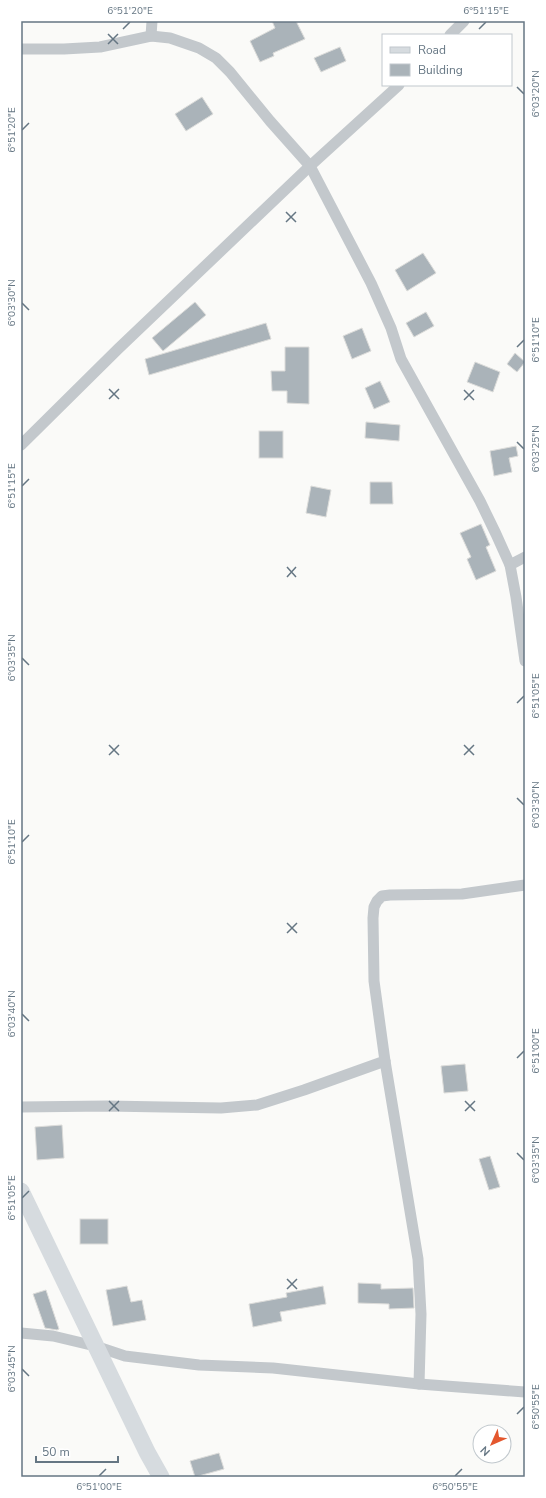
<svg xmlns="http://www.w3.org/2000/svg" width="546" height="1498" font-family="'Nunito Sans',sans-serif">
  <style>
    .building { fill: #aab3b9; stroke: #dcdcda }
    .lines { fill: none; stroke-linecap: round; stroke-linejoin: round }
    .street { stroke: #c3c8cc; stroke-width: 11 }
    .primary { stroke: #d6dbdf; stroke-width: 17 }
    .ticks { fill: none; stroke: #657683; stroke-width: 1.5 }
    .neatline { fill: none; stroke: #657683; stroke-width: 1.5 }
    .ticks-label { font-size: 10px; text-anchor: middle; fill: #657683 }
  </style>
  <rect width="100%" height="100%" fill="#fafaf8"/>
  <g class="building">
    <path d="M 272,21 L 296,21 L 305,39 L 273,53 L 274,56 L 260,62 L 250,41 L 275,28 Z"/>
    <path d="M 340,47 L 346,61 L 321,72 L 314,58 Z"/>
    <path d="M 202,97 L 213,114 L 186,131 L 175,114 Z"/>
    <path d="M 423,253 L 436,273 L 407,291 L 395,270 Z"/>
    <path d="M 195,302 L 206,315 L 163,351 L 152,338 Z"/>
    <path d="M 426,312 L 434,326 L 414,337 L 406,323 Z"/>
    <path d="M 266,323 L 271,339 L 149,375 L 145,359 Z"/>
    <path d="M 362,328 L 371,351 L 352,359 L 343,336 Z"/>
    <path d="M 285,347 L 309,347 L 309,404 L 287,403 L 287,391 L 272,391 L 271,371 L 285,371 Z"/>
    <path d="M 515,353 L 525,362 L 517,372 L 507,364 Z"/>
    <path d="M 475,362 L 500,372 L 493,392 L 467,382 Z"/>
    <path d="M 380,381 L 390,402 L 374,409 L 365,388 Z"/>
    <path d="M 366,422 L 400,425 L 399,441 L 365,438 Z"/>
    <rect x="259" y="431" width="24" height="27"/>
    <path d="M 516,446 L 518,456 L 509,458 L 512,472 L 494,476 L 490,451 Z"/>
    <path d="M 370,482 L 392,482 L 393,504 L 370,504 Z"/>
    <path d="M 311,486 L 331,490 L 326,517 L 306,513 Z"/>
    <path d="M 481,524 L 490,545 L 486,547 L 496,571 L 476,580 L 467,559 L 471,557 L 460,533 Z"/>
    <path d="M 465,1064 L 468,1091 L 444,1093 L 441,1066 Z"/>
    <path d="M 62,1125 L 64,1158 L 37,1160 L 35,1127 Z"/>
    <path d="M 490,1156 L 500,1187 L 489,1190 L 479,1159 Z"/>
    <rect x="80" y="1219" width="28" height="25"/>
    <path d="M 358,1283 L 381,1284 L 381,1289 L 413,1288 L 414,1308 L 389,1309 L 389,1304 L 358,1303 Z"/>
    <path d="M 127,1286 L 131,1302 L 142,1300 L 146,1320 L 113,1326 L 106,1290 Z"/>
    <path d="M 323,1286 L 326,1304 L 280,1312 L 282,1321 L 253,1327 L 249,1304 L 287,1297 L 286,1293 Z"/>
    <path d="M 46,1290 L 59,1329 L 57,1330 L 45,1328 L 33,1294 Z"/>
    <path d="M 219,1453 L 224,1469 L 195,1477 L 190,1461 Z"/>
  </g>
  <g class="lines">
    <g class="street">
      <path d="M 450,35 L 464,21"/>
      <path d="M 151,36 L 152,21"/>
      <path d="M 21,49 L 64,49 L 100,47 L 151,36 L 170,38 L 199,48 L 216,58 L 230,72 L 270,121 L 310,166 L 371,283 L 391,328 L 401,359 L 480,501 L 496,534 L 510,565 L 516,597 L 525,661"/>
      <path d="M 21,445 L 118,349 L 310,166 L 399,85"/>
      <path d="M 510,565 L 525,557"/>
      <path d="M 21,1107 L 107,1106 L 221,1108 L 257,1105 L 304,1090 L 385,1061"/>
      <path d="M 21,1333 L 53,1336 L 95,1346 L 125,1356 L 199,1365 L 273,1368 L 419,1384 L 525,1392"/>
      <path d="M 419,1384 L 421,1314 L 418,1259 L 385,1061 L 374,981 L 373,918 L 374,907 L 377,901 L 382,896 L 390,895 L 462,894 L 525,885"/>
    </g>
    <path class="primary" d="M 21,1191 L 147,1452 L 161,1477"/>
  </g>
  <path class="ticks" d="M 123,29 L 130,22M 479,29 L 486,22M 108,34 L 118,44M 108,44 L 118,34M 517,87 L 524,94M 22,130 L 29,123M 286,212 L 296,222M 286,222 L 296,212M 22,303 L 29,310M 517,347 L 524,340M 109,389 L 119,399M 464,390 L 474,400M 109,399 L 119,389M 464,400 L 474,390M 517,442 L 524,449M 22,486 L 29,479M 287,567 L 296,577M 287,577 L 296,567M 22,658 L 29,665M 517,703 L 524,696M 109,745 L 119,755M 464,745 L 474,755M 109,755 L 119,745M 464,755 L 474,745M 517,798 L 524,805M 22,842 L 29,835M 287,923 L 297,933M 287,933 L 297,923M 22,1014 L 29,1021M 517,1058 L 524,1051M 109,1101 L 119,1111M 465,1101 L 475,1111M 109,1111 L 119,1101M 465,1111 L 475,1101M 517,1153 L 524,1160M 22,1198 L 29,1191M 287,1279 L 297,1289M 287,1289 L 297,1279M 22,1369 L 29,1376M 517,1414 L 524,1407M 99,1476 L 106,1469M 455,1476 L 462,1469"/>
  <rect width="546" height="1498" fill="none" stroke="#ffffff" stroke-width="44"/>
  <rect x="382" y="34" width="130" height="52" fill="#ffffff" stroke="#c1c8cd"/>
  <rect x="390" y="47" width="20" height="6" fill="#d6dbdf" stroke="#c1c8cd"/>
  <text x="418" y="54" font-size="12" fill="#657683">Road</text>
  <rect x="390" y="64" width="20" height="12" fill="#aab3b9" stroke="#c1c8cd"/>
  <text x="418" y="74" font-size="12" fill="#657683">Building</text>
  <g transform="translate(492 1444) rotate(225)"><circle r="19" fill="#ffffff" stroke="#c1c8cd"/>
  <path d="M0-3L7 15L0 10L-7 15Z" fill="#e4572e"/>
  <text y="-6" font-size="11" font-weight="bold" text-anchor="middle" fill="#657683">N</text>
  </g>
  <path d="M36 1456v6h82v-6" fill="none" stroke="#657683" stroke-width="2"/>
  <text x="42" y="1456" font-size="12" fill="#657683" stroke="#ffffff" stroke-width="3" paint-order="stroke">50 m</text>
  <rect x="22" y="22" width="502" height="1454" class="neatline"/>
  <g class="ticks-label">
    <text x="130" y="14">6°51'20"E</text>
    <text x="486" y="14">6°51'15"E</text>
    <text transform="translate(535 94) rotate(-90)" y="4">6°03'20"N</text>
    <text transform="translate(11 130) rotate(-90)" y="4">6°51'20"E</text>
    <text transform="translate(11 303) rotate(-90)" y="4">6°03'30"N</text>
    <text transform="translate(535 340) rotate(-90)" y="4">6°51'10"E</text>
    <text transform="translate(535 449) rotate(-90)" y="4">6°03'25"N</text>
    <text transform="translate(11 486) rotate(-90)" y="4">6°51'15"E</text>
    <text transform="translate(11 658) rotate(-90)" y="4">6°03'35"N</text>
    <text transform="translate(535 696) rotate(-90)" y="4">6°51'05"E</text>
    <text transform="translate(535 805) rotate(-90)" y="4">6°03'30"N</text>
    <text transform="translate(11 842) rotate(-90)" y="4">6°51'10"E</text>
    <text transform="translate(11 1014) rotate(-90)" y="4">6°03'40"N</text>
    <text transform="translate(535 1051) rotate(-90)" y="4">6°51'00"E</text>
    <text transform="translate(535 1160) rotate(-90)" y="4">6°03'35"N</text>
    <text transform="translate(11 1198) rotate(-90)" y="4">6°51'05"E</text>
    <text transform="translate(11 1369) rotate(-90)" y="4">6°03'45"N</text>
    <text transform="translate(535 1407) rotate(-90)" y="4">6°50'55"E</text>
    <text x="99" y="1490">6°51'00"E</text>
    <text x="455" y="1490">6°50'55"E</text>
  </g>
</svg>
